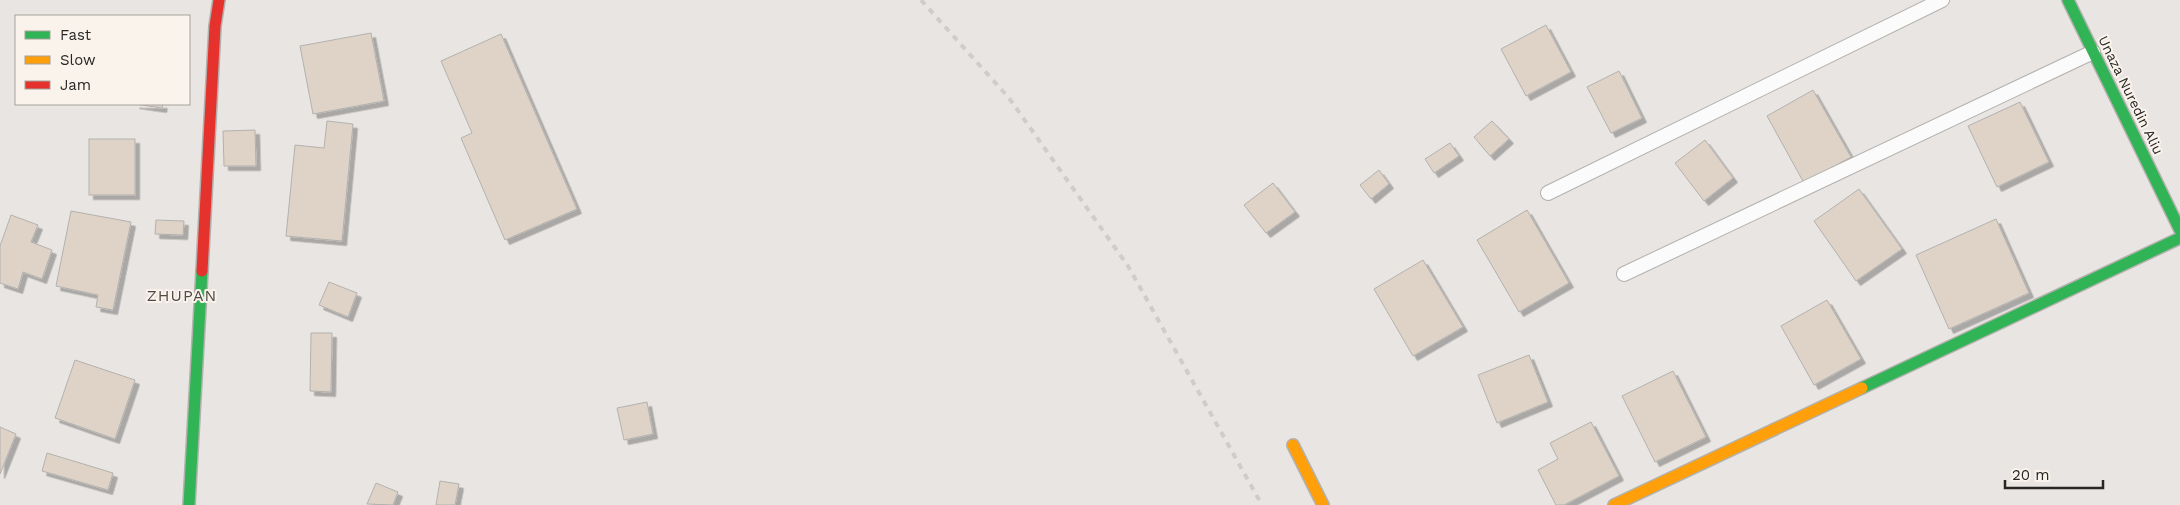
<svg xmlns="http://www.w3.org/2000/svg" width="2180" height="505" font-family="'Work Sans',sans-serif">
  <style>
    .building { fill: #ded3c6; stroke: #b3b1ae; filter: url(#shadow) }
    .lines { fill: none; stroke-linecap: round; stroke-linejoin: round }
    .lane-casing { stroke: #b3b1ae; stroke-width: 16 }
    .fast-casing { stroke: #b3b1ae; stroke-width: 14 }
    .slow-casing { stroke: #b3b1ae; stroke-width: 14 }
    .jam-casing { stroke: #b3b1ae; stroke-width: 14 }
    .lane { stroke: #fcfbfb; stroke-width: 14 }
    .fast { stroke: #30b455; stroke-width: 11 }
    .slow { stroke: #ff9f0a; stroke-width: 11 }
    .jam { stroke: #e5322d; stroke-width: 11 }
    .rail { stroke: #cecdcc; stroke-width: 4; stroke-dasharray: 6 6; stroke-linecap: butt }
    .labels { text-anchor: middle; stroke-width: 4; stroke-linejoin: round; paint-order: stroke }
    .street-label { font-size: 14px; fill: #282623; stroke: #f9f3ec }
    .quarter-label { font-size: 16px; letter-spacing: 1px; fill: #504b46; stroke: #f9f3ec }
  </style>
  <defs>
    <filter id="shadow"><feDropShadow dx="4.5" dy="4.5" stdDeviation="0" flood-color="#0004"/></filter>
  </defs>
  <rect width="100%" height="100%" fill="#e8e5e2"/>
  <g class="building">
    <path d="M 1546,25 L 1571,72 L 1526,96 L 1501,49 Z"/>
    <path d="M 371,33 L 384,101 L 313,114 L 300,46 Z"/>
    <path d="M 501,34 L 577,209 L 505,240 L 461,138 L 472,133 L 441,61 Z"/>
    <path d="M 1619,71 L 1642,118 L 1611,133 L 1587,87 Z"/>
    <path d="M 1813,90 L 1851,157 L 1804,183 L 1767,116 Z"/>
    <path d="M 2020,102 L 2049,162 L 1997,187 L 1968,126 Z"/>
    <path d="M 135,104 L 163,104 L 162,108 Z"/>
    <path d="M 327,121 L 353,124 L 342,241 L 286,236 L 295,145 L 324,148 Z"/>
    <path d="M 1492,121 L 1509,139 L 1490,156 L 1474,137 Z"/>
    <path d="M 255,130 L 256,166 L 224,166 L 223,131 Z"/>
    <rect x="89" y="139" width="46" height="56"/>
    <path d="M 1705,140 L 1733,178 L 1704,201 L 1675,163 Z"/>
    <path d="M 1450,143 L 1459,156 L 1434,173 L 1425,159 Z"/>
    <path d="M 1379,170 L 1389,184 L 1371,199 L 1360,185 Z"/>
    <path d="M 1273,183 L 1295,212 L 1266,233 L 1244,205 Z"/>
    <path d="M 1859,189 L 1902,249 L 1856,281 L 1814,221 Z"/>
    <path d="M 1527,210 L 1569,283 L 1519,312 L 1477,240 Z"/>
    <path d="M 71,211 L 131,222 L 113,310 L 96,307 L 98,295 L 56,286 Z"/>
    <path d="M 11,215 L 38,225 L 31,242 L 52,250 L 42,279 L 23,272 L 18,289 L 0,283 L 0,246 Z"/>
    <path d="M 1996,219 L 2029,293 L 1949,329 L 1916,255 Z"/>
    <path d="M 156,220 L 184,221 L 183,235 L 155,234 Z"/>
    <path d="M 1423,260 L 1463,327 L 1413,356 L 1374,289 Z"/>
    <path d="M 329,282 L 357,293 L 348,317 L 319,305 Z"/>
    <path d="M 1827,300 L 1861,359 L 1814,385 L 1781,326 Z"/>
    <path d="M 311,333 L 332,333 L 331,392 L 310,391 Z"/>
    <path d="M 1529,355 L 1548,402 L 1497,423 L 1478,375 Z"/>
    <path d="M 75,360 L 135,380 L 115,439 L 55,418 Z"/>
    <path d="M 1673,371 L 1706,437 L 1655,462 L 1622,396 Z"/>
    <path d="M 647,402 L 653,434 L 624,440 L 617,408 Z"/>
    <path d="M 1591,422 L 1619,476 L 1564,505 L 1556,505 L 1538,470 L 1558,459 L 1550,443 Z"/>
    <path d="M 0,427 L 16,434 L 0,474 Z"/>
    <path d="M 47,453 L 113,473 L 108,490 L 42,471 Z"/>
    <path d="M 440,481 L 459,484 L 455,505 L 436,505 Z"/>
    <path d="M 376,483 L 398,492 L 393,505 L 367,504 Z"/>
  </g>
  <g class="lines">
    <defs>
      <g id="lane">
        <path d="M 1548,193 L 1942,0"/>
        <path d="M 1624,274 L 2093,52"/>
      </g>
      <g id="fast">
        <path d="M 2068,0 L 2180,230"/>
        <path d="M 1862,388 L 2180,238"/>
        <path d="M 189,505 L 202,271"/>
      </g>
      <g id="slow">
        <path d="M 1293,445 L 1323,505"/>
        <path d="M 1614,505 L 1862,388"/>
      </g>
      <path id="jam" d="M 202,271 L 215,26 L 219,0"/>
    </defs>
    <use href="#lane" class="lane-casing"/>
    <use href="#fast" class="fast-casing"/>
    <use href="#slow" class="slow-casing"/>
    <use href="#jam" class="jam-casing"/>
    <use href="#lane" class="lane"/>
    <use href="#fast" class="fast"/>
    <use href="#slow" class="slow"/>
    <use href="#jam" class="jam"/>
    <path class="rail" d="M 921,0 L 1009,98 L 1128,266 L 1262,505"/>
  </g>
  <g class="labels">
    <g class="street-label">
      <text transform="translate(2131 95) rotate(64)" y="5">Unaza Nuredin Aliu</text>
    </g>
    <g class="quarter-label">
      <text x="182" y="301">ZHUPAN</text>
    </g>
  </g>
  <rect x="15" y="15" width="175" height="90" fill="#f9f3ec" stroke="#a5a19c"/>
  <rect x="25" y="31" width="25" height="8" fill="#30b455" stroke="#a5a19c"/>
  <text x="60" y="40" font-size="15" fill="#282623">Fast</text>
  <rect x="25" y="56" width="25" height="8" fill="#ff9f0a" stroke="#a5a19c"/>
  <text x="60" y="65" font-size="15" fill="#282623">Slow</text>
  <rect x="25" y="81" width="25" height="8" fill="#e5322d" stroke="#a5a19c"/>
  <text x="60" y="90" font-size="15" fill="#282623">Jam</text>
  <path d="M2005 480v8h98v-8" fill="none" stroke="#282623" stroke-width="2.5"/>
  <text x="2012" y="480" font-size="15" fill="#282623" stroke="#f9f3ec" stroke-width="4" paint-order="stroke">20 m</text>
</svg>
